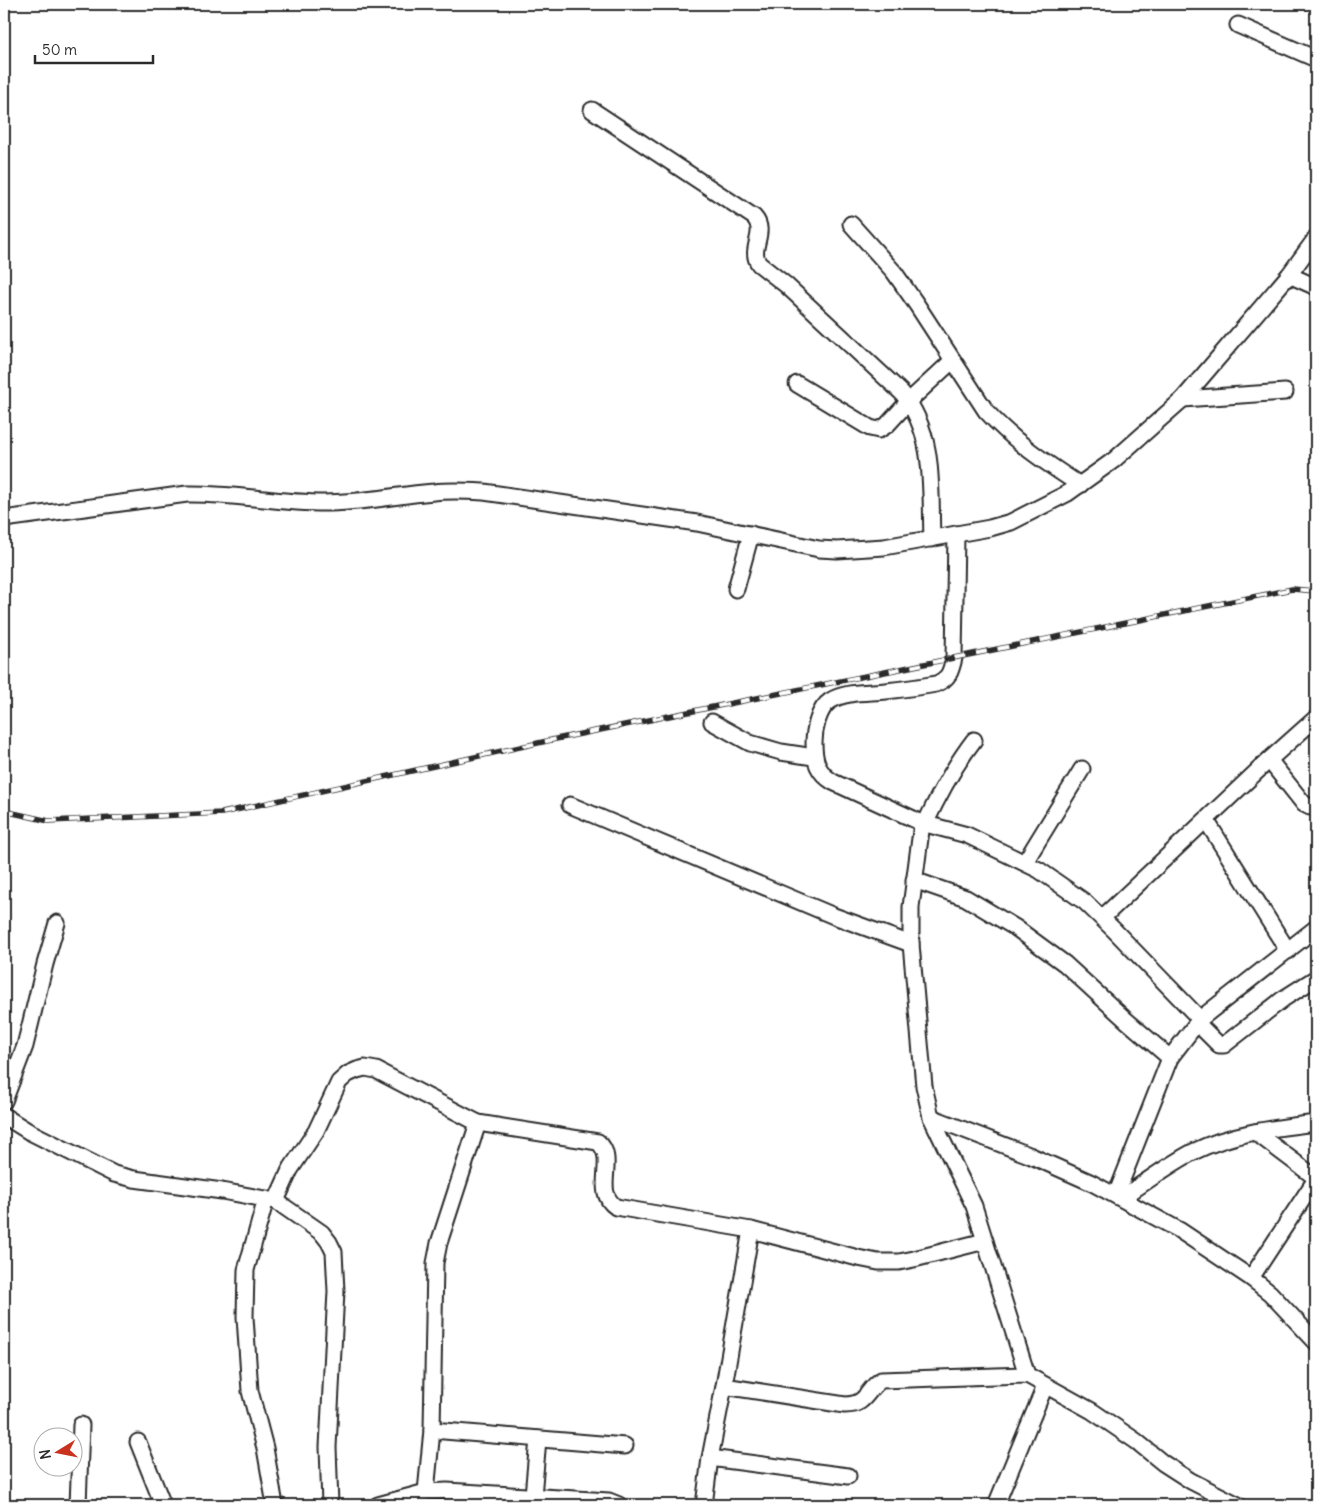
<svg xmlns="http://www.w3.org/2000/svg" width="1320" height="1509" font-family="Delius,sans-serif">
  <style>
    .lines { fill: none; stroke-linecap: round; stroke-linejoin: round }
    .minor-casing { stroke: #2b2b2b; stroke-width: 19 }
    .minor { stroke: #fff; stroke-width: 15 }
    .rail-casing { stroke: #2b2b2b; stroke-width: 5.5 }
    .rail { stroke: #fff; stroke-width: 4; stroke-dasharray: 11; stroke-linecap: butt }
  </style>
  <rect width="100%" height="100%" fill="#fff"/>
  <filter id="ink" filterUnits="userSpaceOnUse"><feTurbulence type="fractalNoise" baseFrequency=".02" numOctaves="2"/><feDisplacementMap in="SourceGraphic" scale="10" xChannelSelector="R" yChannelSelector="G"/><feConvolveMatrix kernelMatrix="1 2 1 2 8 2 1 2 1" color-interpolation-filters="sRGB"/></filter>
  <g filter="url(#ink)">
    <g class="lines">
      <defs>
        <g id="minor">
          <path d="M 1238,25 L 1316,59"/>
          <path d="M 592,110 L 754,217 C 768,232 748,249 759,264 L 786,285 L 902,393 C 936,434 930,489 932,539"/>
          <path d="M 851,224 L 894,272 L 917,305 L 986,411 C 1013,441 1046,463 1080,485"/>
          <path d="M 1289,275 L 1316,287"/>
          <path d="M 797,384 L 870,428 L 879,430 L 887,425 L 909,401 L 952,361"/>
          <path d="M 1183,399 L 1285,392"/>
          <path d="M 4,519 L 187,494 C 233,493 278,503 324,503 C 361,503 397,495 434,492 C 451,490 467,491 484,492 L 697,523 L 819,549 L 837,550 L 884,547 L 990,528 L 1011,522 L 1068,493 L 1114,460 L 1183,399 L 1289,275 L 1316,238"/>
          <path d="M 956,534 L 954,658 C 951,671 949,679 936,684 C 919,687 903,689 886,691 C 869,693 845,691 830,701 C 818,709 814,731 814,743 C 814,761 818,773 833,782 L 922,823 L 967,835 L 1039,870 L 1085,902 L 1114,930 L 1200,1019"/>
          <path d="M 736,589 L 751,534"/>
          <path d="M 712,722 L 750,743 L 781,752 L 814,757"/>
          <path d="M 1269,760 L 1304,804 L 1310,807 L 1316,805"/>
          <path d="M 570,805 L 834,916 L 911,944"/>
          <path d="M 1206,820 L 1288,951"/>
          <path d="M 922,823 L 911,907 L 911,944 L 924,1086 L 931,1117 L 974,1206 L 985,1241"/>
          <path d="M 925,824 C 939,794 954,766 974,740"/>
          <path d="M 1025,862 L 1082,769"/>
          <path d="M 914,880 L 966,898 L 1016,928 L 1065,964 L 1126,1020 L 1170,1058 L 1116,1195"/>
          <path d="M 1102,918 L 1269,760 L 1316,718"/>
          <path d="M 1197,1023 L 1219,1045 L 1224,1045 L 1283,999 L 1316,978"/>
          <path d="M 1170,1058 L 1200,1019 L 1316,928"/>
          <path d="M 4,1101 L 25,1046 L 45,964 L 57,923"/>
          <path d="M 4,1116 L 28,1131 L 114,1174 L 134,1179 L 222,1191 L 276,1201 L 322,1233 L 329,1242 L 334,1252 L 336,1291 L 328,1447 L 330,1505"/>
          <path d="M 931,1117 L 1029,1155 L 1092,1183 L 1179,1230 L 1251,1278 L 1270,1293 L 1316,1342"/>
          <path d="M 478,1123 L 598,1142 C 618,1159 592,1191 616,1207 L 751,1230"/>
          <path d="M 1255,1132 L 1316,1178"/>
          <path d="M 1121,1198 C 1145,1183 1168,1165 1193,1152 C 1231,1133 1274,1128 1316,1123"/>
          <path d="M 266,1199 L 246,1270 L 245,1317 L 250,1391 L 265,1448 L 275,1505"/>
          <path d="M 276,1201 L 290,1170 L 316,1131 L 339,1082 L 348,1074 L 357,1070 L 365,1068 L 376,1070 L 478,1123 L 439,1243 L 435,1263 L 432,1430 L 426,1492"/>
          <path d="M 1251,1278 L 1316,1179"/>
          <path d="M 724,1386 L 751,1230 L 858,1258 L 878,1262 L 899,1262 L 914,1259 L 985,1241 L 1027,1375"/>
          <path d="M 432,1430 L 625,1446"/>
          <path d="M 138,1442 L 163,1505"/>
          <path d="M 710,1458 L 848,1476"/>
          <path d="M 533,1496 L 538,1439"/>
          <path d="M 78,1505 L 81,1425"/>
          <path d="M 378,1505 L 426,1492 L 447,1491 L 609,1501 L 619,1505"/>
          <path d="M 704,1505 L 710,1458 L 724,1386 L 845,1405 C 867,1405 865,1391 881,1380 L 1027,1375 L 1092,1411 L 1136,1441 L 1163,1463 L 1191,1481 L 1238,1505"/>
          <path d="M 996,1505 L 1045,1386"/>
        </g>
      </defs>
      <use href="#minor" class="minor-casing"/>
      <use href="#minor" class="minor"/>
      <defs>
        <path id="rail" d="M 4,811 L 49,821 L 222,813 L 556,739 L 1292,589 L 1316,591"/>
      </defs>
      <use href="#rail" class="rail-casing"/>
      <use href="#rail" class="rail"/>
    </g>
  </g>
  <rect width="1320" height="1509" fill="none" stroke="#fff" stroke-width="20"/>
  <rect x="10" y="10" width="1300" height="1489" fill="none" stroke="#2b2b2b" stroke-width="2" filter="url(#ink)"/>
  <g transform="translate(58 1452) rotate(260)"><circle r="24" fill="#ffffff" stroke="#aaaaaa"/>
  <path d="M0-4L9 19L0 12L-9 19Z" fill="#c8321e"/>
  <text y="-8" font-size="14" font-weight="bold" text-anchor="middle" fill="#2b2b2b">N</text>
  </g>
  <path d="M35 55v8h118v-8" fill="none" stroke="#2b2b2b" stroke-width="2.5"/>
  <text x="42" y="55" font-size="15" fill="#2b2b2b" stroke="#ffffff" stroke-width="4" paint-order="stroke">50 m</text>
</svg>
